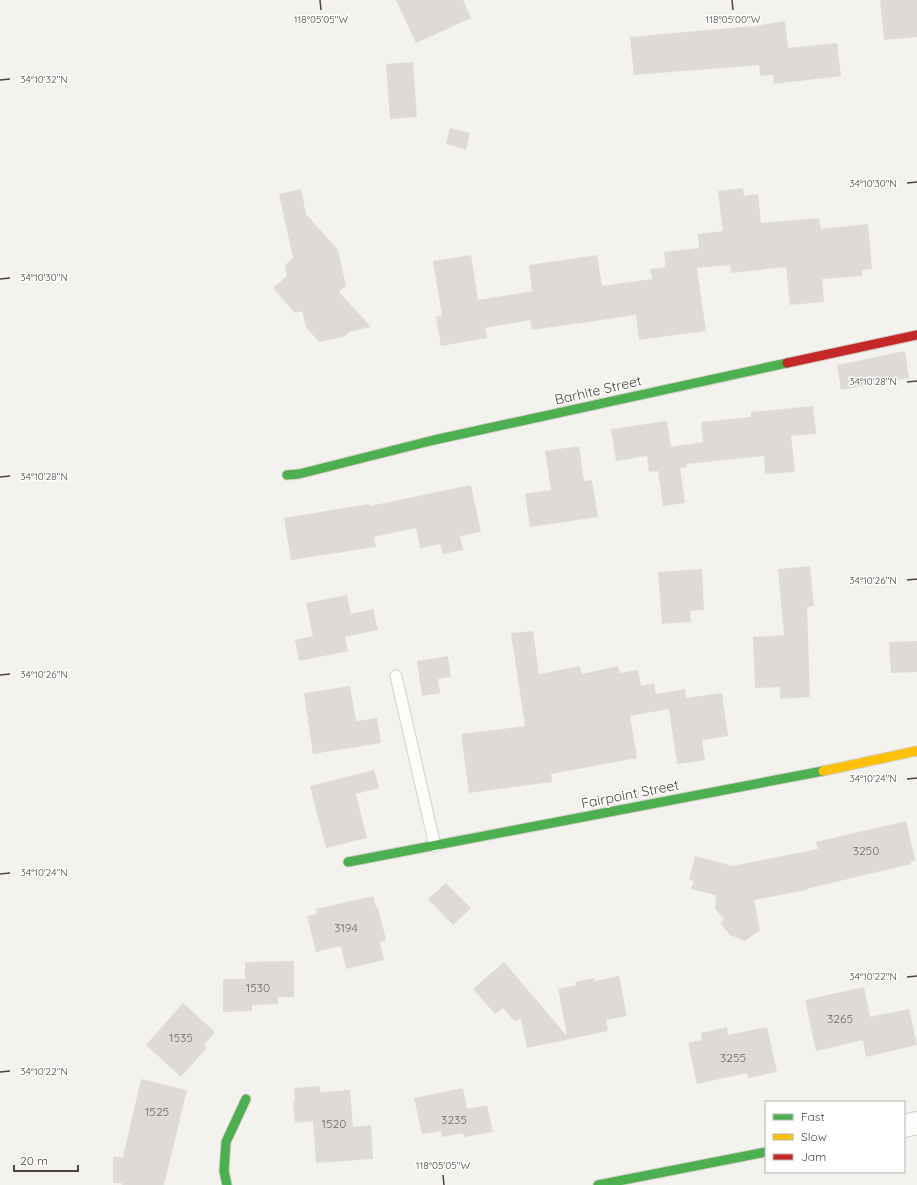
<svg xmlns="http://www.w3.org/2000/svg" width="917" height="1185" font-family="Quicksand,sans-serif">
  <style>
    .building { fill: #dedbd6 }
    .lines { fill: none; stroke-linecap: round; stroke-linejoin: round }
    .lane-casing { stroke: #d2d0cb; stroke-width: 13 }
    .street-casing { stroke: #d2d0cb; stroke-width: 24 }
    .fast-casing { stroke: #d3cfc5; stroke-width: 11 }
    .slow-casing { stroke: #d3cfc5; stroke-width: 11 }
    .jam-casing { stroke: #d3cfc5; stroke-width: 11 }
    .lane { stroke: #fdfdfc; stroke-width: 11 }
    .street { stroke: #fdfdfc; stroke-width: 22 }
    .fast { stroke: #4caf50; stroke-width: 9 }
    .slow { stroke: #ffc107; stroke-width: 9 }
    .jam { stroke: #c62828; stroke-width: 9 }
    .ticks { fill: none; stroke: #4b4439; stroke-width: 1.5 }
    .labels { text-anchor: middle; stroke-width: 3; stroke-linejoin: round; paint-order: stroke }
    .number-label { font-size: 12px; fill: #706a61 }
    .street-label { font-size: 14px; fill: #4b4439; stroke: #fff }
    .ticks-label { font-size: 10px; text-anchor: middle; fill: #4b4439; stroke: #fff; stroke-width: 3; stroke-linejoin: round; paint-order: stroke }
  </style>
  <rect width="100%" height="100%" fill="#f4f2ee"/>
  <g class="building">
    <path d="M 396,0 L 463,0 L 471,18 L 416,43 Z"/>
    <path d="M 880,0 L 917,0 L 917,37 L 884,40 Z"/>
    <path d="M 785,21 L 788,48 L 837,43 L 841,76 L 774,84 L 773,75 L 760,76 L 759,65 L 634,75 L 630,37 L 754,26 Z"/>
    <path d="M 413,62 L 417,117 L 390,119 L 386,64 Z"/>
    <path d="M 450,128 L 470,133 L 466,150 L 446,144 Z"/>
    <path d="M 743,188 L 744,196 L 758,194 L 761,223 L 819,218 L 821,229 L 868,224 L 872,269 L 862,270 L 862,276 L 822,279 L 824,302 L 790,305 L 786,267 L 731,273 L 730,265 L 697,268 L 706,331 L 639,340 L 636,315 L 532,330 L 530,320 L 485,328 L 487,338 L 441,346 L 436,317 L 442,316 L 433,261 L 471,255 L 478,300 L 532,291 L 529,265 L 597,255 L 602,286 L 652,279 L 650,269 L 666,267 L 664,252 L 699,248 L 698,234 L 723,231 L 718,191 Z"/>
    <path d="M 301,189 L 306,214 L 338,250 L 346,286 L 339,292 L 371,327 L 349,332 L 344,337 L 319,342 L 306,327 L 302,311 L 295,313 L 273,288 L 287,276 L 285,265 L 293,258 L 279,194 Z"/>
    <path d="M 905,351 L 909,378 L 841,390 L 837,365 Z"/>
    <path d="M 813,406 L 816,434 L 791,436 L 795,472 L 765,474 L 764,456 L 686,464 L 687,467 L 680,468 L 685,503 L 663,506 L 658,471 L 649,472 L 647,456 L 616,461 L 611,429 L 667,421 L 671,447 L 703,442 L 701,422 L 751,417 L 751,412 Z"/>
    <path d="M 579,446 L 584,481 L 592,480 L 598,517 L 530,527 L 525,494 L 551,490 L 545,451 Z"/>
    <path d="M 471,485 L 481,532 L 460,536 L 463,550 L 443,554 L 440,544 L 420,548 L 416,528 L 374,537 L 376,547 L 291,560 L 284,518 L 369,504 L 370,506 Z"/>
    <path d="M 810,566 L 814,606 L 807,607 L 810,697 L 780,699 L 780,687 L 755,688 L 753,637 L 784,635 L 778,569 Z"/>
    <path d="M 702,569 L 704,610 L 690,611 L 691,622 L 662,624 L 658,572 Z"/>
    <path d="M 347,595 L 351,614 L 373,609 L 378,630 L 345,637 L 348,651 L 299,661 L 295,640 L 313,636 L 306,603 Z"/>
    <path d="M 533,631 L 539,674 L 580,666 L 582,674 L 618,666 L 620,673 L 638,670 L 641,686 L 654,683 L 656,694 L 685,689 L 686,698 L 722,693 L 728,736 L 702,740 L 705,760 L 677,764 L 669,709 L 630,716 L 637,758 L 551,774 L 552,782 L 469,793 L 461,734 L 525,726 L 511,633 Z"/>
    <path d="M 917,641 L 917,672 L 891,673 L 889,642 Z"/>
    <path d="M 448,656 L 451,677 L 438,679 L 440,693 L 422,696 L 417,661 Z"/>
    <path d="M 350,686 L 356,721 L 377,718 L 381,743 L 313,754 L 304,693 Z"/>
    <path d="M 374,770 L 379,788 L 356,794 L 367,838 L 326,848 L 310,786 Z"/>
    <path d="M 906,821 L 915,860 L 911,862 L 911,864 L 806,889 L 806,890 L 754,900 L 760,930 L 745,941 L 730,935 L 720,923 L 724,919 L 715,909 L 716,895 L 691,889 L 694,881 L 689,880 L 695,856 L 732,866 L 818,849 L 816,842 Z"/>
    <path d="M 446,883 L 471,908 L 453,925 L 428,899 Z"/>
    <path d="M 373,896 L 376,907 L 378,907 L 386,940 L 380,942 L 384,960 L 346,969 L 341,946 L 316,952 L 307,916 L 317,914 L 316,909 Z"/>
    <path d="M 294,961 L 294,997 L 278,997 L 278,1004 L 252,1005 L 252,1011 L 223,1012 L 223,979 L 245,979 L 245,962 Z"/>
    <path d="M 504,962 L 567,1036 L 558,989 L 576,985 L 575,982 L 595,978 L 595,981 L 619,976 L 627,1016 L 606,1020 L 608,1031 L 527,1048 L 521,1019 L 514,1021 L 503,1008 L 495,1014 L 473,989 Z"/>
    <path d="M 864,987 L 870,1017 L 909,1009 L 917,1045 L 866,1057 L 863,1040 L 816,1051 L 805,1000 Z"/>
    <path d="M 183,1003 L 215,1032 L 204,1045 L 207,1048 L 181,1077 L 146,1045 Z"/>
    <path d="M 727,1027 L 728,1035 L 767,1027 L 777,1072 L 748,1078 L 747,1073 L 697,1084 L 688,1043 L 702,1040 L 701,1033 Z"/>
    <path d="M 141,1079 L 187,1090 L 164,1185 L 122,1185 L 122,1183 L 113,1183 L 113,1157 L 123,1157 Z"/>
    <path d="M 320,1086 L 320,1092 L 350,1090 L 353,1127 L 371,1125 L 373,1159 L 316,1163 L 313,1121 L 295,1123 L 293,1101 L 295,1101 L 294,1088 Z"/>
    <path d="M 463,1088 L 467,1109 L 487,1105 L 493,1132 L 464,1137 L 463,1133 L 442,1137 L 441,1131 L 422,1134 L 414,1098 Z"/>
  </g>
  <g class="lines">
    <defs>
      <path id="lane" d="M 396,676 L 435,846"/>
      <path id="street" d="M 904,1126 L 917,1123"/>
      <g id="fast">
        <path d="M 287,475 L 299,474 L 434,440 L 787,363"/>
        <path d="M 348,862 L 823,771"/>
        <path d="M 227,1185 L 224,1171 L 226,1142 L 246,1099"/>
        <path d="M 598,1185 L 766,1152"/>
      </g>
      <path id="slow" d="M 823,771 L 917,751"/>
      <path id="jam" d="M 787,363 L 917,335"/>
    </defs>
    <use href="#lane" class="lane-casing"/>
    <use href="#street" class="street-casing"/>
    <use href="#fast" class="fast-casing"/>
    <use href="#slow" class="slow-casing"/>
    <use href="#jam" class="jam-casing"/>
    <use href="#lane" class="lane"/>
    <use href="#street" class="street"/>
    <use href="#fast" class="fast"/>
    <use href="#slow" class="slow"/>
    <use href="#jam" class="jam"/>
  </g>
  <path class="ticks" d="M 320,0 L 321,10M 732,0 L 733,10M 0,80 L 10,79M 907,183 L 917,182M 0,279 L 10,278M 907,382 L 917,381M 0,477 L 10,476M 907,580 L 917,579M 0,675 L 10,674M 907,779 L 917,778M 0,874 L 10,873M 907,977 L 917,976M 0,1072 L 10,1071M 443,1175 L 444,1185"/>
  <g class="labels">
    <g class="number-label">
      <text x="866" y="855">3250</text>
      <text x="346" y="932">3194</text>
      <text x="258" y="992">1530</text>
      <text x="840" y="1023">3265</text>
      <text x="181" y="1042">1535</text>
      <text x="733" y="1062">3255</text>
      <text x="157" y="1116">1525</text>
      <text x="454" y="1124">3235</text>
      <text x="334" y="1128">1520</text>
    </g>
    <g class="street-label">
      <text transform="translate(598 390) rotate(-13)" y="5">Barhite Street</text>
      <text transform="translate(630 794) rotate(-11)" y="5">Fairpoint Street</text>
    </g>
  </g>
  <g class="ticks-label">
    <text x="321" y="23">118°05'05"W</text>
    <text x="733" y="23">118°05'00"W</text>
    <text x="44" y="83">34°10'32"N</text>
    <text x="873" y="187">34°10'30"N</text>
    <text x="44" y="281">34°10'30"N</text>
    <text x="873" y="385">34°10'28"N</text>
    <text x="44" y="480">34°10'28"N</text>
    <text x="873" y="584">34°10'26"N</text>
    <text x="44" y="678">34°10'26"N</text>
    <text x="873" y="782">34°10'24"N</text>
    <text x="44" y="876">34°10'24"N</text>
    <text x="873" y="980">34°10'22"N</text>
    <text x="44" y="1075">34°10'22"N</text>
    <text x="443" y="1169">118°05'05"W</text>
  </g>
  <rect x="765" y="1101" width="140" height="72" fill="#ffffff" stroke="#b7b4b0"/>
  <rect x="773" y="1114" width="20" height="6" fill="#4caf50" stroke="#b7b4b0"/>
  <text x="801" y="1121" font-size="12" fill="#4b4439">Fast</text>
  <rect x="773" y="1134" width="20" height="6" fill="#ffc107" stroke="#b7b4b0"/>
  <text x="801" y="1141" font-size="12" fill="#4b4439">Slow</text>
  <rect x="773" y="1154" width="20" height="6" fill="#c62828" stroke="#b7b4b0"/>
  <text x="801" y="1161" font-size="12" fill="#4b4439">Jam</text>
  <path d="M14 1165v6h64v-6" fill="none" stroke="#4b4439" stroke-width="2"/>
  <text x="20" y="1165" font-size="12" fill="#4b4439" stroke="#ffffff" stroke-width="3" paint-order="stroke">20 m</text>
</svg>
